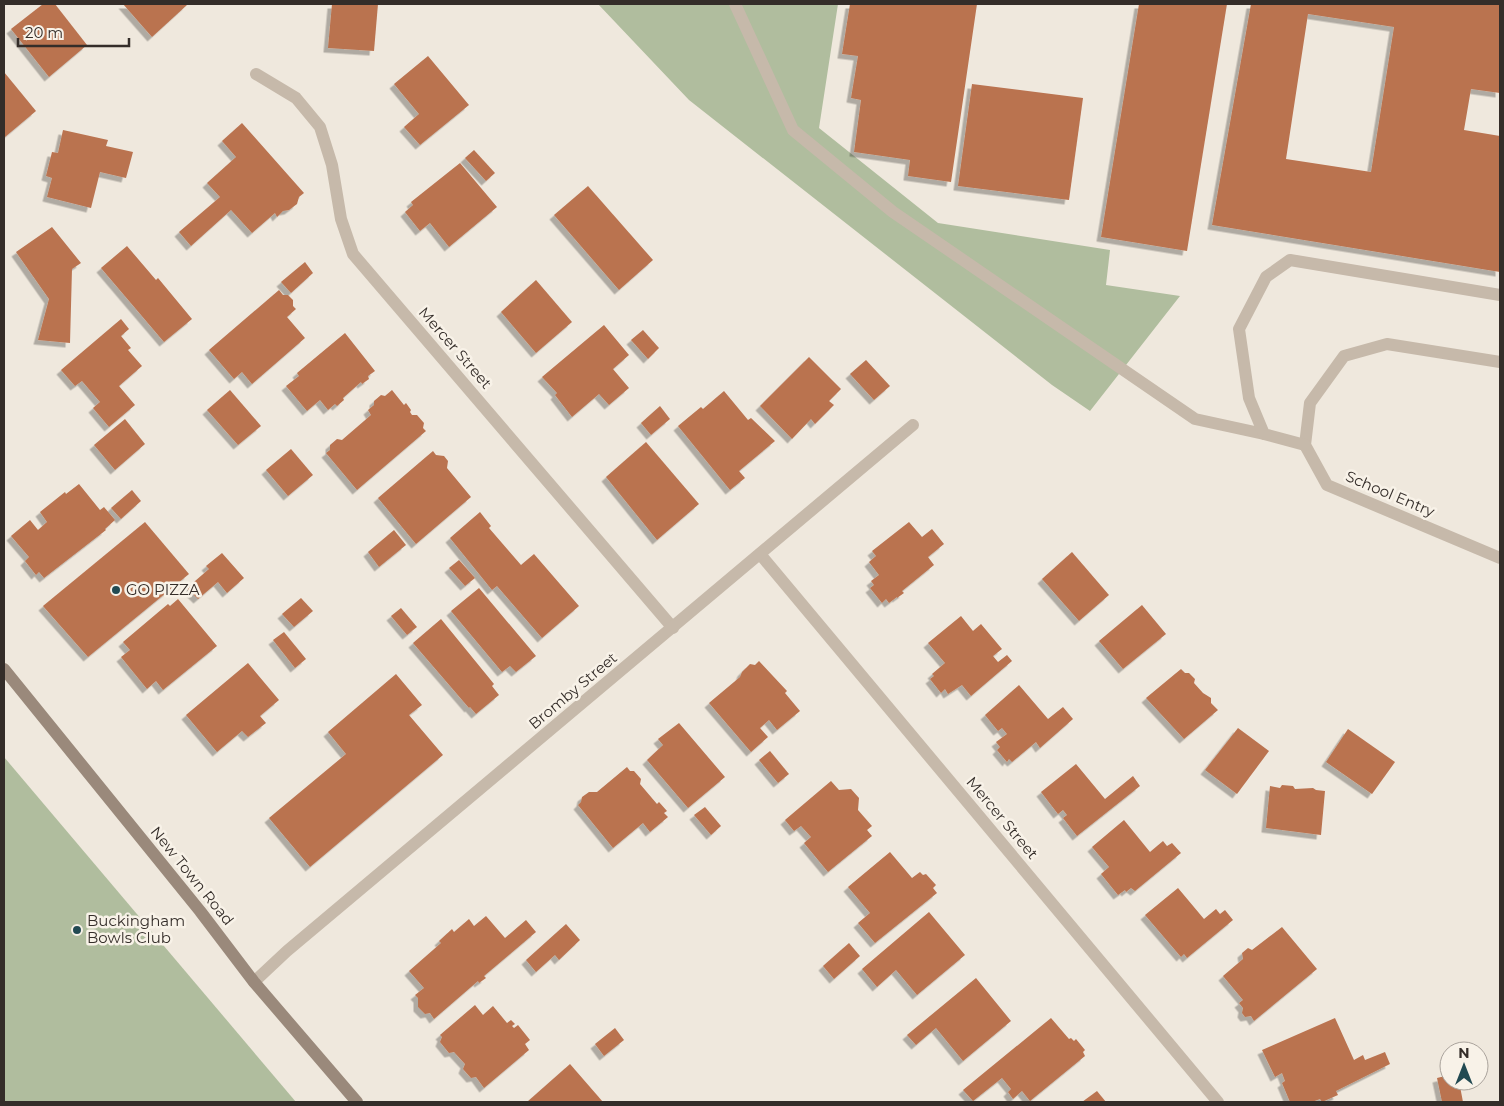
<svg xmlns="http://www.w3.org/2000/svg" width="1504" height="1106" font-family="Montserrat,sans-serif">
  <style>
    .green { fill: #b0bd9e }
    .building { fill: #ba7350; fill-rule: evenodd; filter: url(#shadow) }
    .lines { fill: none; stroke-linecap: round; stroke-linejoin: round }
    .lane { stroke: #c6b9aa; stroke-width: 12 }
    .street { stroke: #c6b9aa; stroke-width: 12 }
    .secondary { stroke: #9a897b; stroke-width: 12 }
    .poi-dot { fill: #224a52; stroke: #f8f2e8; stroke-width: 2 }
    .labels { text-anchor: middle; stroke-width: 5; stroke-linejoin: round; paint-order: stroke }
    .street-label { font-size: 15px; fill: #342d29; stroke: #f8f2e8 }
    .poi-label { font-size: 15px; fill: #342d29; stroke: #f8f2e8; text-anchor: start }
  </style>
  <defs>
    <filter id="shadow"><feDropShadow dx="-4.5" dy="4.5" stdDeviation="0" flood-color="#0004"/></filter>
  </defs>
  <rect width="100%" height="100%" fill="#efe8dd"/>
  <g class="green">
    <path d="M 598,4 L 838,4 L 819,128 L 938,223 L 1110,250 L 1106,285 L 1180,296 L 1090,411 L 1052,385 L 689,100 Z"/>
    <path d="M 4,757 L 296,1102 L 4,1102 Z"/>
  </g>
  <g class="building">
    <path d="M 43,4 L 55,4 L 87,45 L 49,77 L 11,29 Z"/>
    <path d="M 123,4 L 186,4 L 187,5 L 152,37 Z"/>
    <path d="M 332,4 L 378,4 L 374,51 L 328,48 Z"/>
    <path d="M 850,4 L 977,4 L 951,182 L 908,176 L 910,160 L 854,152 L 861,100 L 851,98 L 858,56 L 842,54 Z"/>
    <path d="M 1139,4 L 1227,4 L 1187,251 L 1101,237 Z"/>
    <path d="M 1251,4 L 1500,4 L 1500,93 L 1471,89 L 1464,130 L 1500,136 L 1500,272 L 1212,225 ZM 1308,14 L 1394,27 L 1371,172 L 1286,159 Z"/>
    <path d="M 428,56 L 469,105 L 420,145 L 404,127 L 419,114 L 394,84 Z"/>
    <path d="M 4,72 L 36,111 L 5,137 L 4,135 Z"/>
    <path d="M 972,84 L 1083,98 L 1069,200 L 958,186 Z"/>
    <path d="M 242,123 L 304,193 L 299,197 L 297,204 L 289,210 L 283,211 L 277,217 L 275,213 L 252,233 L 231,210 L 191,246 L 179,232 L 220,197 L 207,183 L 236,157 L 222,141 Z"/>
    <path d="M 63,130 L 108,140 L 106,146 L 133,152 L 126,178 L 100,172 L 91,208 L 47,197 L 52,178 L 46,176 L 52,152 L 58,153 Z"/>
    <path d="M 474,150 L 495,173 L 486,181 L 465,158 Z"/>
    <path d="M 460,163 L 497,207 L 449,247 L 430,223 L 420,231 L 405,212 L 413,205 L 411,202 Z"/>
    <path d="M 588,186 L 653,260 L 619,290 L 554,215 Z"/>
    <path d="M 52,227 L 81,263 L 72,269 L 70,343 L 38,340 L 49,299 L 16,252 Z"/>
    <path d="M 127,246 L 156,280 L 158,278 L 192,319 L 164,342 L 101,268 Z"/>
    <path d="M 305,262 L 313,273 L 291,293 L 281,282 Z"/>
    <path d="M 536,280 L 572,322 L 536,353 L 501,312 Z"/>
    <path d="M 279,290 L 283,295 L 288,295 L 293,300 L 293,306 L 296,309 L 287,317 L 305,338 L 252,384 L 242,372 L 234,379 L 209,350 Z"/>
    <path d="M 121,319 L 129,329 L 121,336 L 131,348 L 128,350 L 142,366 L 119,386 L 135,405 L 109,427 L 93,408 L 100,402 L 82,381 L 75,386 L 61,370 Z"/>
    <path d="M 604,325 L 629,355 L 613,369 L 629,388 L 609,405 L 599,394 L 572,417 L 555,395 L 557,393 L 542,377 Z"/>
    <path d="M 643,330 L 659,348 L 648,359 L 631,340 Z"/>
    <path d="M 345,333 L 375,371 L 368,376 L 369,379 L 362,384 L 361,382 L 343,398 L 344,400 L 337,406 L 335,404 L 328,410 L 320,400 L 307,411 L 286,386 L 299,376 L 297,373 Z"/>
    <path d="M 809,357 L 841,389 L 829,401 L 834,405 L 815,424 L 811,419 L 792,439 L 760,406 Z"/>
    <path d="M 866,360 L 890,386 L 874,400 L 850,374 Z"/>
    <path d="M 230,390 L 261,426 L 238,445 L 207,410 Z"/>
    <path d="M 392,390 L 404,405 L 406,403 L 411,410 L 410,412 L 412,415 L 417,415 L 424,423 L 423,428 L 426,431 L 357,490 L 326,453 L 330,450 L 330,445 L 337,439 L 342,440 L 371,415 L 368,410 L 374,405 L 374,401 L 381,395 L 385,396 Z"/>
    <path d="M 724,391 L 748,420 L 751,418 L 775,441 L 739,471 L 745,478 L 730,490 L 678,426 L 701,407 L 703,409 Z"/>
    <path d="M 660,406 L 670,419 L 651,435 L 641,423 Z"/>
    <path d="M 125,419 L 145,444 L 115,470 L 94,445 Z"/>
    <path d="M 646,442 L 699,504 L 657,540 L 606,477 Z"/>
    <path d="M 291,449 L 313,475 L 288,496 L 266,470 Z"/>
    <path d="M 433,451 L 436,455 L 444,456 L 448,461 L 447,468 L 471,497 L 416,544 L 378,498 Z"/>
    <path d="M 79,484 L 100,510 L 104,507 L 115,520 L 105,529 L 106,530 L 44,578 L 39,572 L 36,575 L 25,561 L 29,557 L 11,536 L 30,520 L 38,530 L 47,522 L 40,512 L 65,492 L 66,494 Z"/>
    <path d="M 132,490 L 141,501 L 121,519 L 111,508 Z"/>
    <path d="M 480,512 L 491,526 L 489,528 L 521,565 L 534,554 L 579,606 L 542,638 L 497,586 L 492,590 L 450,538 Z"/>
    <path d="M 145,522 L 189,574 L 88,657 L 43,606 Z"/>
    <path d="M 909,522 L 922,537 L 932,529 L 944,544 L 928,557 L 934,565 L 902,591 L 904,593 L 897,598 L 897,597 L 889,603 L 886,599 L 882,603 L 870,588 L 874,585 L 871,581 L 879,575 L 869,562 L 876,556 L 872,551 Z"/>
    <path d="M 394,530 L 406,545 L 379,567 L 368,552 Z"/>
    <path d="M 1072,552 L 1109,595 L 1079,621 L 1042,579 Z"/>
    <path d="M 222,553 L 244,578 L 227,593 L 218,582 L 198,599 L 187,588 L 209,569 L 206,566 Z"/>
    <path d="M 459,560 L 475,578 L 465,586 L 449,568 Z"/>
    <path d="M 479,588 L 536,656 L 516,672 L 510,666 L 502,672 L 451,611 Z"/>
    <path d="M 301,598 L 313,611 L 294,627 L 282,614 Z"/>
    <path d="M 178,599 L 217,646 L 163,690 L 156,681 L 147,689 L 121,657 L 130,650 L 123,642 L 168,604 L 170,606 Z"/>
    <path d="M 1142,605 L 1166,634 L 1123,669 L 1099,641 Z"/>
    <path d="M 401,608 L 417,627 L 407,635 L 391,616 Z"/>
    <path d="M 961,616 L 973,631 L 981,624 L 1002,649 L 993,656 L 998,662 L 1007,655 L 1012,661 L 971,696 L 962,685 L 948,694 L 945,689 L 941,693 L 930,679 L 934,676 L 932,674 L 945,663 L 928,643 Z"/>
    <path d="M 441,619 L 494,684 L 492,686 L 499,695 L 476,714 L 470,707 L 469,708 L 413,643 Z"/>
    <path d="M 284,632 L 306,659 L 295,668 L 273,640 Z"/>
    <path d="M 759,661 L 787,691 L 785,693 L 800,711 L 777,730 L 769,720 L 760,728 L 768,737 L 751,752 L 709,703 L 740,677 L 742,672 L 750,664 L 755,665 Z"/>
    <path d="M 248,663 L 279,700 L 260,716 L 266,723 L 248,737 L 242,731 L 217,752 L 186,715 Z"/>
    <path d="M 1181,669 L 1185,673 L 1189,673 L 1195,679 L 1194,683 L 1203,693 L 1211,698 L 1211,703 L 1218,710 L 1184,739 L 1146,698 Z"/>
    <path d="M 396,674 L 422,705 L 409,715 L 443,755 L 310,867 L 269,818 L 346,754 L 328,732 Z"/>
    <path d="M 1019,685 L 1048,719 L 1063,707 L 1073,719 L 1040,748 L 1036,742 L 1012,762 L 1009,759 L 1007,762 L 997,750 L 1000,747 L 996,742 L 1007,734 L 1002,728 L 998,731 L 985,715 Z"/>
    <path d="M 679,723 L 725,777 L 688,808 L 647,760 L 663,745 L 658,739 Z"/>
    <path d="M 1238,728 L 1269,751 L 1237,794 L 1205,770 Z"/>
    <path d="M 1348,729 L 1395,762 L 1372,794 L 1326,762 Z"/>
    <path d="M 770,751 L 789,774 L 778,783 L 759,760 Z"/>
    <path d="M 1076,764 L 1105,799 L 1133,776 L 1140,786 L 1077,836 L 1063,818 L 1067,815 L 1063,810 L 1058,814 L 1041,792 Z"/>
    <path d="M 627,767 L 630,771 L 634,771 L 641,779 L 640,784 L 657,804 L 659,802 L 667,811 L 664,813 L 668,817 L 650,832 L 643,823 L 613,848 L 578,805 L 581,802 L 582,797 L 589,792 L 597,792 Z"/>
    <path d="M 831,781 L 839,790 L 851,789 L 859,798 L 858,810 L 872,826 L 867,830 L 872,836 L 828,872 L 804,843 L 811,837 L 801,826 L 794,831 L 785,820 Z"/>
    <path d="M 1282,785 L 1293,786 L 1295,789 L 1313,788 L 1316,790 L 1325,791 L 1321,835 L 1266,828 L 1270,786 L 1280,788 Z"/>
    <path d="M 705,807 L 721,826 L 711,835 L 694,815 Z"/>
    <path d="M 1124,820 L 1150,852 L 1163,841 L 1167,846 L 1172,843 L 1181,853 L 1135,891 L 1131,888 L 1126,892 L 1125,890 L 1118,895 L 1101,874 L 1109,867 L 1092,847 Z"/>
    <path d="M 890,852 L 912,878 L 920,872 L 923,875 L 926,874 L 936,885 L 933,888 L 937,893 L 875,943 L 858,923 L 870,913 L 848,887 Z"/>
    <path d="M 1178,888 L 1204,919 L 1216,909 L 1220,914 L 1225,910 L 1233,920 L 1187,958 L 1184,954 L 1181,957 L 1145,915 Z"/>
    <path d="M 929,912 L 965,955 L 917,995 L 896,970 L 877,987 L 862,969 Z"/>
    <path d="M 486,916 L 505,938 L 526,920 L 536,932 L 484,976 L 486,978 L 479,983 L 478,981 L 434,1019 L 430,1013 L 425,1014 L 418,1007 L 418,998 L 415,995 L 424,988 L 409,971 L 441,943 L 439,941 L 452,929 L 454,932 L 469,919 L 474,926 Z"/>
    <path d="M 566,924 L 580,940 L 559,960 L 555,955 L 536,972 L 526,960 Z"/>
    <path d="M 1282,927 L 1317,969 L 1254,1021 L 1251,1016 L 1245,1017 L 1242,1013 L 1243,1008 L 1239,1003 L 1243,1000 L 1223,976 L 1243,959 L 1242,953 L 1248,948 L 1252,950 Z"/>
    <path d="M 849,943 L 860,956 L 834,979 L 823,966 Z"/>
    <path d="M 976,978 L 1011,1021 L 963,1061 L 936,1028 L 916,1045 L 907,1035 Z"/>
    <path d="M 475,1005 L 483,1015 L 493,1006 L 507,1023 L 511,1020 L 515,1024 L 512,1026 L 514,1028 L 518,1025 L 530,1040 L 525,1044 L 529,1050 L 484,1088 L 476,1077 L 471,1078 L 463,1069 L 465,1064 L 454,1052 L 449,1053 L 440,1042 L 442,1037 L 440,1035 Z"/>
    <path d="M 1051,1018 L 1069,1039 L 1071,1038 L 1074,1041 L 1076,1039 L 1085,1050 L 1083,1052 L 1085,1056 L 1030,1101 L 1022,1091 L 1013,1099 L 1008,1092 L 1011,1089 L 1002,1078 L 973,1101 L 963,1090 Z"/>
    <path d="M 1335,1018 L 1354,1060 L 1363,1055 L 1365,1060 L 1385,1052 L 1390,1064 L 1336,1091 L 1338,1095 L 1322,1102 L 1320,1099 L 1312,1102 L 1290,1102 L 1282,1083 L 1285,1081 L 1282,1073 L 1275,1077 L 1262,1050 Z"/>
    <path d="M 615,1028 L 624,1040 L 604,1056 L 595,1044 Z"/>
    <path d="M 570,1064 L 603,1102 L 527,1102 Z"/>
    <path d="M 1449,1075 L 1449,1081 L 1459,1081 L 1463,1102 L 1442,1102 L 1437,1078 Z"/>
    <path d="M 1097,1091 L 1106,1102 L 1082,1102 Z"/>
  </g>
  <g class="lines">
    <g class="lane">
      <path d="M 735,4 L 793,130 L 893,212 L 1195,419 L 1264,434"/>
      <path d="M 1500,362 L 1387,344 L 1344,356 L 1310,403 L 1305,445 L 1327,485 L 1500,558"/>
      <path d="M 1305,445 L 1264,434 L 1249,398 L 1239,329 L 1266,277 L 1290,260 L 1500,295"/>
    </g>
    <g class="street">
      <path d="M 256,74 L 296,98 L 320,127 L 332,165 L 341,219 L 353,254 L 673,628"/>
      <path d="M 760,554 L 1218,1102"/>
      <path d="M 254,982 L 287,951 L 913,425"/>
    </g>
    <path class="secondary" d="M 4,669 L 200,911 L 254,982 L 357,1102"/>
  </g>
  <g class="poi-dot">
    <circle cx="116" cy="590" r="5"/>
    <circle cx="77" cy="930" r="5"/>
  </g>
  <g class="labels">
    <g class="street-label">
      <text transform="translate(455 348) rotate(49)" y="5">Mercer Street</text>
      <text transform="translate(1390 494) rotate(23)" y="5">School Entry</text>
      <text transform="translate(573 691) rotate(-40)" y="5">Bromby Street</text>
      <text transform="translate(1002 818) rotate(50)" y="5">Mercer Street</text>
      <text transform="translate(192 876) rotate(51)" y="5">New Town Road</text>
    </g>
    <g class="poi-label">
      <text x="126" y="595">GO PIZZA</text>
      <text x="87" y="926">Buckingham<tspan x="87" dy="17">Bowls Club</tspan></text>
    </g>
  </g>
  <rect width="1504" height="1106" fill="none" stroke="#342d29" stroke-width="10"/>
  <g transform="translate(1464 1066)"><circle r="24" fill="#f8f2e8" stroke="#aaa39c"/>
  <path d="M0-4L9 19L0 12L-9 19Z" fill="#224a52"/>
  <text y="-8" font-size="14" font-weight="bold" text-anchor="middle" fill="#342d29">N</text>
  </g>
  <path d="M18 38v8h111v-8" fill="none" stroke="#342d29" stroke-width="2.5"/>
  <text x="25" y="38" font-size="15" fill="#342d29" stroke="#f8f2e8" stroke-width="4" paint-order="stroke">20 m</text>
</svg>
